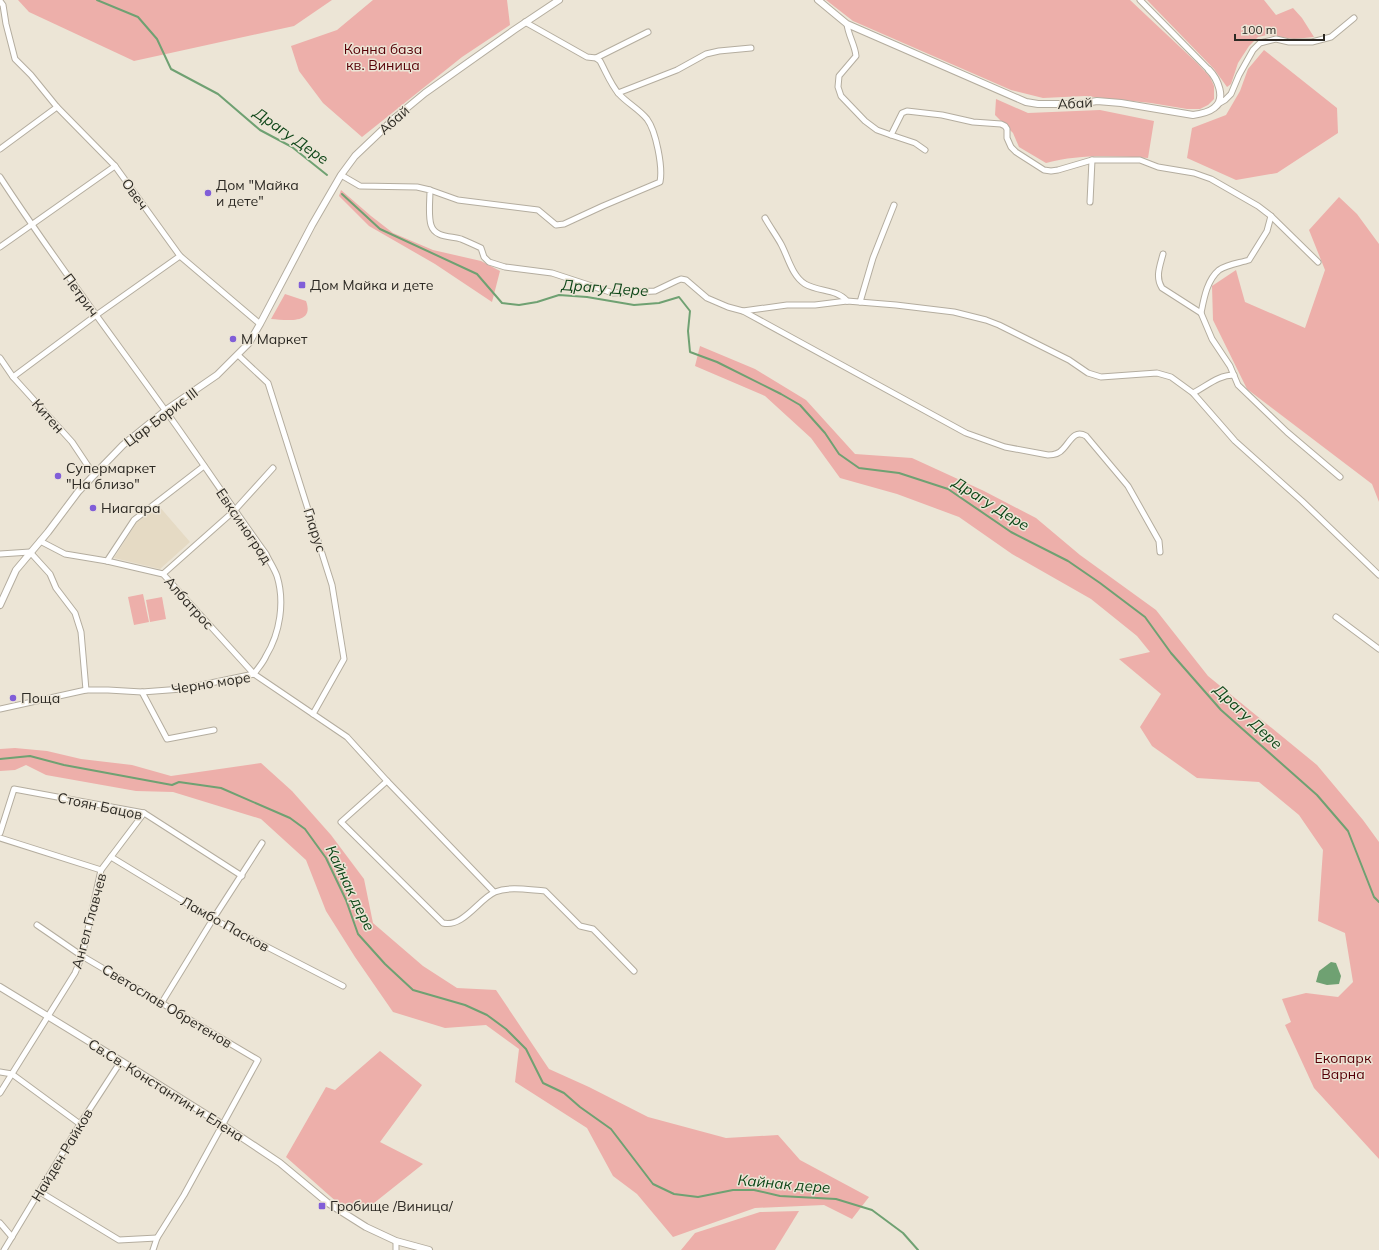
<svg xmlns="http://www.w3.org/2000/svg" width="1379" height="1250" font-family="Mulish,sans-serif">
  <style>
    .built { fill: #e5dac4 }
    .green { fill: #edafaa }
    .water { fill: #6fa172 }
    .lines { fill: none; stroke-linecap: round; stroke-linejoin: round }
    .stream { stroke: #6fa172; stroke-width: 2 }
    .minor-casing { stroke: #b4ad9f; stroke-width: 7 }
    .tertiary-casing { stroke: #b4ad9f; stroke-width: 8 }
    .minor { stroke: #fff; stroke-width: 5 }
    .tertiary { stroke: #fff; stroke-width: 6 }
    .poi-dot { fill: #815ed8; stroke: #ece5d6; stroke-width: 1.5 }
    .labels { text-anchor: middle; stroke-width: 3; stroke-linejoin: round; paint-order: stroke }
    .park-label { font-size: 14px; fill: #560007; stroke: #ece5d6 }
    .street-label { font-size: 14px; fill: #2d2a24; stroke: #ece5d6 }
    .poi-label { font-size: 14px; fill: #2d2a24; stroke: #ece5d6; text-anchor: start }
    .water-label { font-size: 15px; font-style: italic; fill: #0e4618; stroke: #ece5d6 }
  </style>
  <rect width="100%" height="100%" fill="#ece5d6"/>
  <path class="built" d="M 158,505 L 190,542 L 160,569 L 114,558 L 136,523 Z"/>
  <g class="green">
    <path d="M 18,0 L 332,0 L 294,26 L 134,61 L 29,12 Z"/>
    <path d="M 373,0 L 507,0 L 510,25 L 462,57 L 362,137 L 323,103 L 299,71 L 291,46 L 337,30 Z"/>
    <path d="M 826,0 L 1130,0 L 1197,63 L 1210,77 L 1214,86 L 1214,99 L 1208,105 L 1200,109 L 1187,109 L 1151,103 L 1085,96 L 1043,98 L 1011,90 L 853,21 Z"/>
    <path d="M 1147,0 L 1264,0 L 1276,15 L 1293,8 L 1302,18 L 1314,37 L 1294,39 L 1267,35 L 1258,37 L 1249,46 L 1238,63 L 1231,84 L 1227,87 L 1214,69 Z"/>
    <path d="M 1264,50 L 1337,108 L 1338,133 L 1277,173 L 1236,180 L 1187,158 L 1192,128 L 1226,115 L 1240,91 L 1248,69 Z"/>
    <path d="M 996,99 L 1028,113 L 1100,110 L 1154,121 L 1148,158 C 1114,156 1079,154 1046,163 L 1019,147 L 1013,133 L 995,115 Z"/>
    <path d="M 341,190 L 371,216 L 393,233 L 433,250 L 481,261 L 500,271 L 492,302 L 435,264 L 369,226 L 339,196 Z"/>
    <path d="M 1339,197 L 1357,214 L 1379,244 L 1379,502 L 1372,484 L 1247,389 L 1213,320 L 1212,286 L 1236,270 L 1245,302 L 1305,328 L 1325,270 L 1309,230 Z"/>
    <path d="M 285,294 L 306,301 C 315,325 286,320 271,319 Z"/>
    <path d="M 700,346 L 755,369 L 806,400 L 855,454 L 912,458 L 984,491 L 1036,518 L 1080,555 L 1156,610 L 1208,676 L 1317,765 L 1363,820 L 1379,842 L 1379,1159 L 1314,1088 L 1285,1025 L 1291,1022 L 1282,999 L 1306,993 L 1338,997 L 1353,982 L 1345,933 L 1318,921 L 1323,850 L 1299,815 L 1259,782 L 1197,778 L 1152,746 L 1140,727 L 1161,694 L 1119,659 L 1150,652 L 1137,636 L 1091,599 L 1012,554 L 959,517 L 897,494 L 840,478 L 811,438 L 765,396 L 695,366 Z"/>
    <path d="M 143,594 L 149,622 L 134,625 L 128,597 Z"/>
    <path d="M 162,597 L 166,619 L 150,622 L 146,600 Z"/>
    <path d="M 15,748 L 47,751 L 81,759 L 132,765 L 171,776 L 261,763 L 292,791 L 331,835 L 364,879 L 373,923 L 423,966 L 457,988 L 496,990 L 549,1069 L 589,1087 L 648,1117 L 726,1138 L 778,1135 L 800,1160 L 869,1197 L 852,1219 L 824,1205 L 755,1208 L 673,1237 L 637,1194 L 613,1176 L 587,1128 L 515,1082 L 519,1049 L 486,1025 L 445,1028 L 393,1012 L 355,957 L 326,911 L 306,860 L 261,819 L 173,792 L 136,791 L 46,775 L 26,765 L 15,770 L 0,771 L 0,749 Z"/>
    <path d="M 380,1051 L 422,1085 L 380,1142 L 423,1164 L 369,1207 L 339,1204 L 286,1157 L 326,1087 L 335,1090 Z"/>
    <path d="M 799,1211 L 775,1250 L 681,1250 L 695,1233 L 760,1212 Z"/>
  </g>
  <path class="water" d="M 1331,962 L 1336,963 L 1341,976 L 1339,984 L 1327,985 L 1316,982 L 1319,971 Z"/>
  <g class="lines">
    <g class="stream">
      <path d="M 97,0 L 138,17 L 157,39 L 171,69 L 218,94 L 260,130 L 292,147 L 327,175"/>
      <path d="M 342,194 L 380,229 L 477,274 L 502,303 L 519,305 L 537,302 L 559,295 L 587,297 L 634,305 L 659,303 L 679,297 L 690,311 L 688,331 L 690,352 L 717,362 L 781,394 L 800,405 L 825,433 L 839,454 L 859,468 L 899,473 L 948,489 L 1011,532 L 1068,561 L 1100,583 L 1145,617 L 1171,653 L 1221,710 L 1317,795 L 1348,831 L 1374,897 L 1379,902"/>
      <path d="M 0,759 L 30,756 L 64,765 L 172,785 L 179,782 L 221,788 L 290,818 L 305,829 L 326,858 L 346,900 L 358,934 L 385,964 L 413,990 L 465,1005 L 487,1015 L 506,1029 L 526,1049 L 543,1083 L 564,1093 L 580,1107 L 611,1129 L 653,1184 L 674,1194 L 698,1197 L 733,1190 L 754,1190 L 780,1196 L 836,1199 L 872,1210 L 903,1233 L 918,1250"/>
    </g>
    <defs>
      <g id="minor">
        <path d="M 1140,0 L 1209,70"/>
        <path d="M 0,1 L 3,5 L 6,24 L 15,59 L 31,75 L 57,107 L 115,166 L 180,256 L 260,324"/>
        <path d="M 847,24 C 848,35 855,45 856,56 L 839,76 L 838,87 L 841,96 L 865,121 L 877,130 L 891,135 L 902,113 L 907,111 L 942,115 L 973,122 L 1001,124 L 1005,126 L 1007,129 L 1007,138 L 1011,147 L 1016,152 L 1044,170 L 1051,171 L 1058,170 L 1092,160 L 1140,160 L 1158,167 L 1194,173 L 1211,179 L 1258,206 L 1271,216 L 1318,262"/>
        <path d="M 596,58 L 648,32"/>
        <path d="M 618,93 L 677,70 L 706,54 L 719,51 L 751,48"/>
        <path d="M 1218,104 L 1225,100 L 1231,94 L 1239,75 L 1253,50 L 1260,43 L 1276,39 L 1289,42 L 1312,42 L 1331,37 L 1354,18"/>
        <path d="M 891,135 L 915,143 L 925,150"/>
        <path d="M 0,149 L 57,107"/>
        <path d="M 341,175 L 360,186 L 417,187 L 430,190 C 430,201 428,215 431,225 C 435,238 451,236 461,239 C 468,242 475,245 481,248 L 484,257 L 489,262 L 505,267 L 552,273 L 613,293 L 655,291 L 676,281 L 681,279 L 686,280 L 707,298 L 728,307 L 743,311 L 966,433 L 1005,447 L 1048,455 C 1054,455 1059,454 1063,449 C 1070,442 1074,429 1086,436 L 1128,486 L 1159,541 L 1160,552"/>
        <path d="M 0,177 C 52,257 109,332 165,410 C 199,457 231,506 266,554 C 269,561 274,568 277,576 C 285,602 280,633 266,656 C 263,663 258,668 254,674"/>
        <path d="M 430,190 L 458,200 L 538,210 L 556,225 L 564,224 L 603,206 L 660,182 C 663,167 656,131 647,119 C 639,109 627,103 619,94 C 611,85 606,72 600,61 L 596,58 L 587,57 L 525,22"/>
        <path d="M 1090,202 L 1092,160"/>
        <path d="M 765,218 C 770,227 776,235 781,244 C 788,257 792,276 805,284 C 819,292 837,289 847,301"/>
        <path d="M 0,247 L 115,166"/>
        <path d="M 1163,254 C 1160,266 1155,277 1162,288 L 1201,313 L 1212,339 L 1230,366 L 1238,385 L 1287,432 L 1340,477"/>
        <path d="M 860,302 L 873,258 L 894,205"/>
        <path d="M 743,311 L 787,305 L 815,305 L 847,301 L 896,305 L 954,312 L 986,320 L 999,325 L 1069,360 L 1088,373 L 1101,377 L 1157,373 L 1171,377 L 1193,393 L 1235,441 L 1302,501 L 1379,575"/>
        <path d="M 1201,313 C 1204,298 1207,280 1219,270 C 1228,264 1240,263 1249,260 L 1267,231 L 1271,216"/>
        <path d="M 238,355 L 268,383 L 332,585 L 344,659 L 313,714"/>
        <path d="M 0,358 L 13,377 L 72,442 L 94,475"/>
        <path d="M 13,377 L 95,316 L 180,256"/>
        <path d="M 1193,393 C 1207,386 1218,375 1234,375"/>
        <path d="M 40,541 L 65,554 L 107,561 L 163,574 L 254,674 L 347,737 L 387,781"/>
        <path d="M 0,554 L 30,552 L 50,574 L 56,588 L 75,613 L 81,632 L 86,690"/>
        <path d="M 107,561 L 134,520 L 204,466"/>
        <path d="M 163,574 L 234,511 L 273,468"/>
        <path d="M 1336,617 L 1379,649"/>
        <path d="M 142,692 L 167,739 L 214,730"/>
        <path d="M 0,709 L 86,690 L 108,690 L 142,692 L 182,689 L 254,674"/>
        <path d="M 0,833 L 14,789 L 144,813 L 242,876"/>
        <path d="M 0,838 L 101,870"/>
        <path d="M 111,857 L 213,919 L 343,986"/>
        <path d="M 494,892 L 387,781 L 341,822 L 443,923 C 463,928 479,899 495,892 C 510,886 529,890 545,891 L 580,926 L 593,929 L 597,933 L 634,971"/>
        <path d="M 37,925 L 82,956 L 258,1060 L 184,1195 L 157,1238 L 153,1250"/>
        <path d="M 161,1004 L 213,919 L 262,843"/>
        <path d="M 0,1072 L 12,1074 L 80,1124"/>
        <path d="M 0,1093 L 75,973 L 82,956 L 101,870 L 144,813"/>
        <path d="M 40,1192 L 119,1240 L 157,1238"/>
        <path d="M 0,1223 L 12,1237"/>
        <path d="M 396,1241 L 396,1250"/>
        <path d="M 4,1250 L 80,1124 L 121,1061"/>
      </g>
      <g id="tertiary">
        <path d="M 818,0 L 847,24 L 1026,102 L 1038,104 L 1079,104 L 1097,101 L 1121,103 L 1193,115 C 1200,114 1209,112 1214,108 C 1227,99 1217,78 1209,70"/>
        <path d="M 0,605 L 16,570 L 48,532 L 78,492 L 94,475 L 123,445 L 166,410 L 217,375 L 249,343 L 260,324 L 312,225 L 341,175 L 355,156 L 396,117 L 425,93 L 514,30 L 559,0"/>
        <path d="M 0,987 L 121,1061 L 223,1125 L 280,1163 L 328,1203 L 366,1227 L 396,1241 L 429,1250"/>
      </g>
    </defs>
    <use href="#minor" class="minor-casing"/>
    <use href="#tertiary" class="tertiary-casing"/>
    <use href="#minor" class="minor"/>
    <use href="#tertiary" class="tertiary"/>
  </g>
  <g class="poi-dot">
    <circle cx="208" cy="193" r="4"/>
    <rect x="298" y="281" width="8" height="8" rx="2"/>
    <circle cx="233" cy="339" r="4"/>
    <circle cx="58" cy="476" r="4"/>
    <circle cx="93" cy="508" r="4"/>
    <circle cx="13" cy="698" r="4"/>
    <rect x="318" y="1202" width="8" height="8" rx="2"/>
  </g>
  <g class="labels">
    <g class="park-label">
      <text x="383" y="54">Конна база<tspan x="383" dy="16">кв. Виница</tspan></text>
      <text x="1343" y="1063">Екопарк<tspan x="1343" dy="16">Варна</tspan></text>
    </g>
    <g class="street-label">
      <text transform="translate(1075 103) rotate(-3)" y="5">Абай</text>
      <text transform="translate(394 120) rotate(-42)" y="5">Абай</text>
      <text transform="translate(135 194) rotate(54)" y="5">Овеч</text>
      <text transform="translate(81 295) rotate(54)" y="5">Петрич</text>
      <text transform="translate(48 416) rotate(48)" y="5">Китен</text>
      <text transform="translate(161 417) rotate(-37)" y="5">Цар Борис III</text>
      <text transform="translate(244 526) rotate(56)" y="5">Евксиноград</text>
      <text transform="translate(315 530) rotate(72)" y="5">Гларус</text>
      <text transform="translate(189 603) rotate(48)" y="5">Албатрос</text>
      <text transform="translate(211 683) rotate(-9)" y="5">Черно море</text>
      <text transform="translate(100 806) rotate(12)" y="5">Стоян Бацов</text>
      <text transform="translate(89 921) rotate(-75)" y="5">Ангел Главчев</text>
      <text transform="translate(225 924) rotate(29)" y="5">Ламбо Пасков</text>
      <text transform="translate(167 1006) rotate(31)" y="5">Светослав Обретенов</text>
      <text transform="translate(166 1090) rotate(32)" y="5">Св.Св. Константин и Елена</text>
      <text transform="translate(62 1155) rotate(-59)" y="5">Найден Райков</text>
    </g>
    <g class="poi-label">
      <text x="216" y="190">Дом "Майка<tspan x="216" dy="16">и дете"</tspan></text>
      <text x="310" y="290">Дом Майка и дете</text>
      <text x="241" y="344">М Маркет</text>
      <text x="66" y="473">Супермаркет<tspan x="66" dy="16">"На близо"</tspan></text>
      <text x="101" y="513">Ниагара</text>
      <text x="21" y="703">Поща</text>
      <text x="330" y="1211">Гробище /Виница/</text>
    </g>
    <g class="water-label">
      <text transform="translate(291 136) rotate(35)" y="5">Драгу Дере</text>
      <text transform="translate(605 288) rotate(4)" y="5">Драгу Дере</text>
      <text transform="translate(991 504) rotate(32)" y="5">Драгу Дере</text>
      <text transform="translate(1248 717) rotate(43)" y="5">Драгу Дере</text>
      <text transform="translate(350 888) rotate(64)" y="5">Кайнак дере</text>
      <text transform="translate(784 1184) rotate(5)" y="5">Кайнак дере</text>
    </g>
  </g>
  <path d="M1235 34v6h89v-6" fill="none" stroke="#2d2a24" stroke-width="2"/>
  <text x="1241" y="34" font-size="12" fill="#2d2a24" stroke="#ece5d6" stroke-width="3" paint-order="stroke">100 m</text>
</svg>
